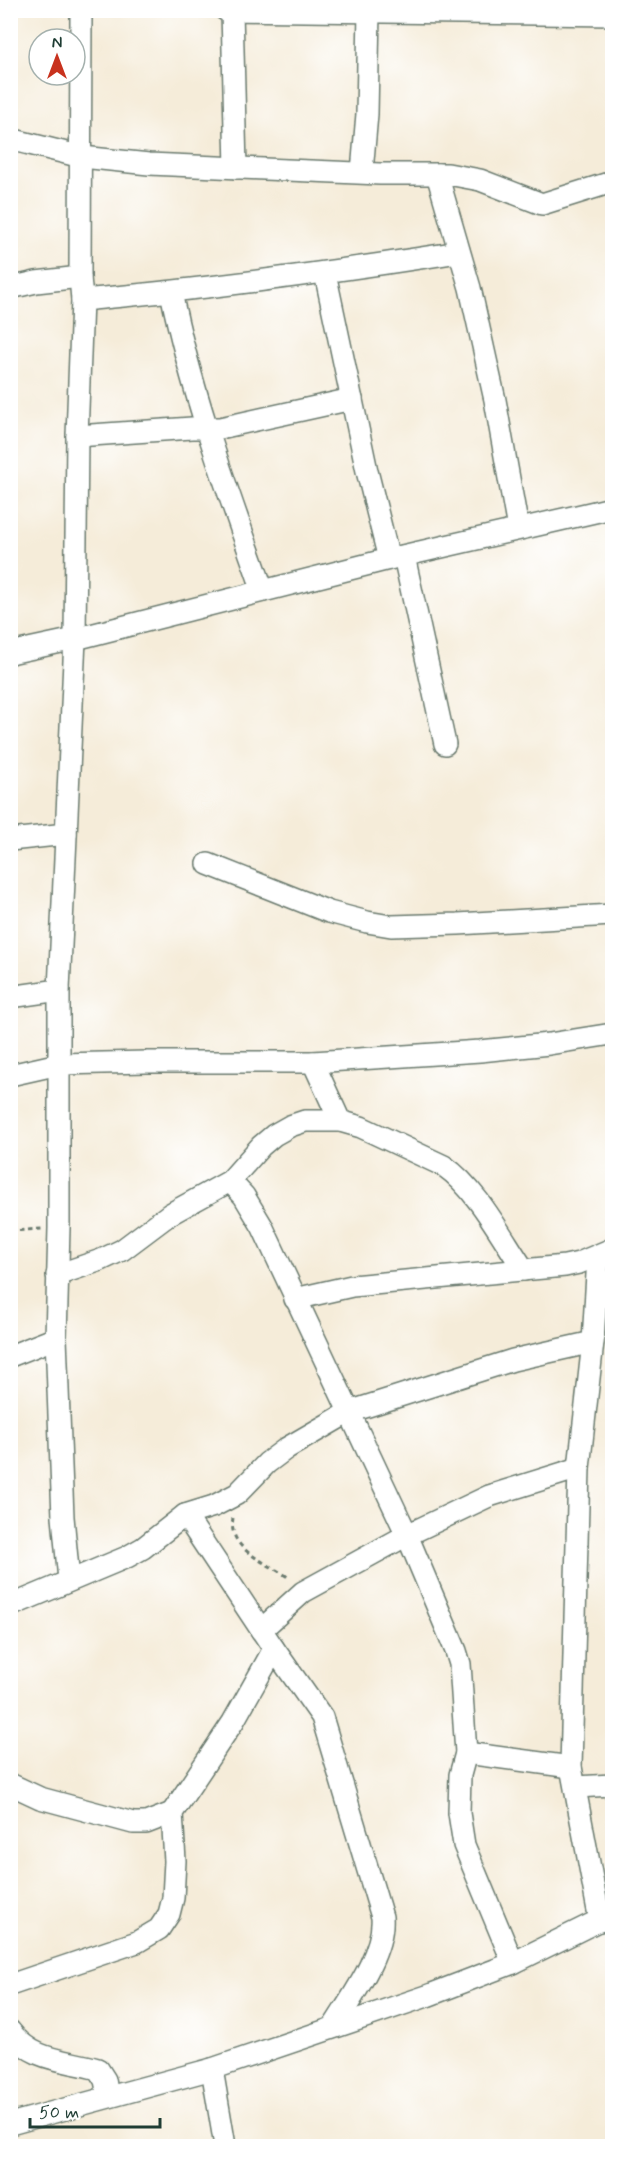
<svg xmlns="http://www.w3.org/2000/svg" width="623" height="2157" font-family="Mynerve,sans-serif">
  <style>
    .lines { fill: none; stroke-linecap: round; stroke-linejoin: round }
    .street-casing { stroke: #6a7a6e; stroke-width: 24 }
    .path { stroke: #6a7a6e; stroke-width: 3; stroke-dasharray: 4.5 4.5; stroke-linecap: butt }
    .street { stroke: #fff; stroke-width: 21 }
  </style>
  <rect width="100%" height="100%" fill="#fff"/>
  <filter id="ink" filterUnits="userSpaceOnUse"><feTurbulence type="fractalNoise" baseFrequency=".0167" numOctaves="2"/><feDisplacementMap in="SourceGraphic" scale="12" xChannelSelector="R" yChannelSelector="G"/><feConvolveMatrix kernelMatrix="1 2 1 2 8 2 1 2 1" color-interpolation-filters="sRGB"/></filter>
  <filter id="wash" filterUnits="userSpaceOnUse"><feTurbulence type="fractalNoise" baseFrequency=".008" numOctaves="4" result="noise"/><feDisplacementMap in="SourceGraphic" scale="24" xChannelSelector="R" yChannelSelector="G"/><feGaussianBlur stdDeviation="1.35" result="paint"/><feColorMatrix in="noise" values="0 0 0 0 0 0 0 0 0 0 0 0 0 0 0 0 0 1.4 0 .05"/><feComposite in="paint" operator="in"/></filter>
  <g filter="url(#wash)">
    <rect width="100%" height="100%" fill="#f5ecd9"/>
  </g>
  <g filter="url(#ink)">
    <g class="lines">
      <defs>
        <g id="street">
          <path d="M 225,10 L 612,15"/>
          <path d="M 232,11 L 236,168"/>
          <path d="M 10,139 L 82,157 L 149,164 L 380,174 L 448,174 L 480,180 L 542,204 L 612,182"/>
          <path d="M 362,172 L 367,114 L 369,11"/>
          <path d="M 437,174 L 470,288 L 495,400 L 518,529"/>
          <path d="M 325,273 L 367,471 L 389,559"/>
          <path d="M 10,288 L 36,282 L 80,277"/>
          <path d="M 171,292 C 192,395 228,492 263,591"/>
          <path d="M 82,300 C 208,289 333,272 459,252"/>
          <path d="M 77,436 L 192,428 L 220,428 L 352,399"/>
          <path d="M 404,556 L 445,744"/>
          <path d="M 10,653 L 75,639 L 389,559 L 612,508"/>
          <path d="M 10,840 L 66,834"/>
          <path d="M 208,864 L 329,912 L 367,922 L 391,926 L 458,924 L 612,915"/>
          <path d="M 10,997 L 59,990"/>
          <path d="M 313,1062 L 340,1121"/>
          <path d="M 10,1075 L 59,1064 L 147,1062 L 313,1062 L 480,1051 L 549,1044 L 612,1034"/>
          <path d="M 230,1181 L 244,1196 L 262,1226 L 407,1535 L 456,1651 L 460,1664 L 466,1753 L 460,1775 L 459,1813 L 464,1845 L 513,1963"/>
          <path d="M 598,1257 L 593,1342 L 579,1468 L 571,1767 L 600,1921"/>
          <path d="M 57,1275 L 101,1260 L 122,1250 L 170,1214 L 230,1181 L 261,1146 L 274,1135 L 290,1126 L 305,1121 L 340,1121 L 361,1127 L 444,1166 C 477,1189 501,1236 524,1270"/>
          <path d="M 295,1299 L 352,1286 L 565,1266 L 579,1263 L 612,1249"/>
          <path d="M 10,1356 L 56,1338"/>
          <path d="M 185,1515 L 274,1649 L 322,1717 L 382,1917 C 385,1952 352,1997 334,2026"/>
          <path d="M 69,1580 L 63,1517 L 56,1338 L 59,1228 L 59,990 L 75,639 L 77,436 L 82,300 L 80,277 L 81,10"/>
          <path d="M 10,1606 L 127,1557 L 143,1548 L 185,1515 L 214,1506 L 237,1494 L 267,1463 L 287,1448 L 349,1412 L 513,1360 L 593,1342"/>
          <path d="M 261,1630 L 303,1592 L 407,1535 L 489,1496 L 579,1468"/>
          <path d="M 466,1753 L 571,1767"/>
          <path d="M 10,1784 L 40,1798 L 133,1823 L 146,1823 L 172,1813"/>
          <path d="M 576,1787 L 612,1785"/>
          <path d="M 10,1985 L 137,1942 L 159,1929 L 169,1914 L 173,1898 L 175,1861 L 172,1813 L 233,1722 L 274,1649"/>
          <path d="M 10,2031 C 34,2062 63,2059 98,2069 L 105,2080 L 108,2096"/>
          <path d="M 212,2069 L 225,2146"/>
          <path d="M 10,2124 L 212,2069 L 427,1996 L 513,1963 L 612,1914"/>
        </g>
      </defs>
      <use href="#street" class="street-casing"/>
      <g class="path">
        <path d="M 10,1231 L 42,1229"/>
        <path d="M 233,1518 C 227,1551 268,1562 289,1578"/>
      </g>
      <use href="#street" class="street"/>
    </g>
  </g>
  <rect width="623" height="2157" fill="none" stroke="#fff" stroke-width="36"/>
  <g transform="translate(57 57)"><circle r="28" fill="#ffffff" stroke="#a5b1ae" stroke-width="1.5"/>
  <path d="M0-4.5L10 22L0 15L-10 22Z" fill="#c8321e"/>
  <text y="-9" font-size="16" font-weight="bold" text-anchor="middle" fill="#1f3d34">N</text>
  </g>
  <path d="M30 2118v9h130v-9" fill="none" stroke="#1f3d34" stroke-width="3"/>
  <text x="39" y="2118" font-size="18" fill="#1f3d34" stroke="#ffffff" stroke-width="4.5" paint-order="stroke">50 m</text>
</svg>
